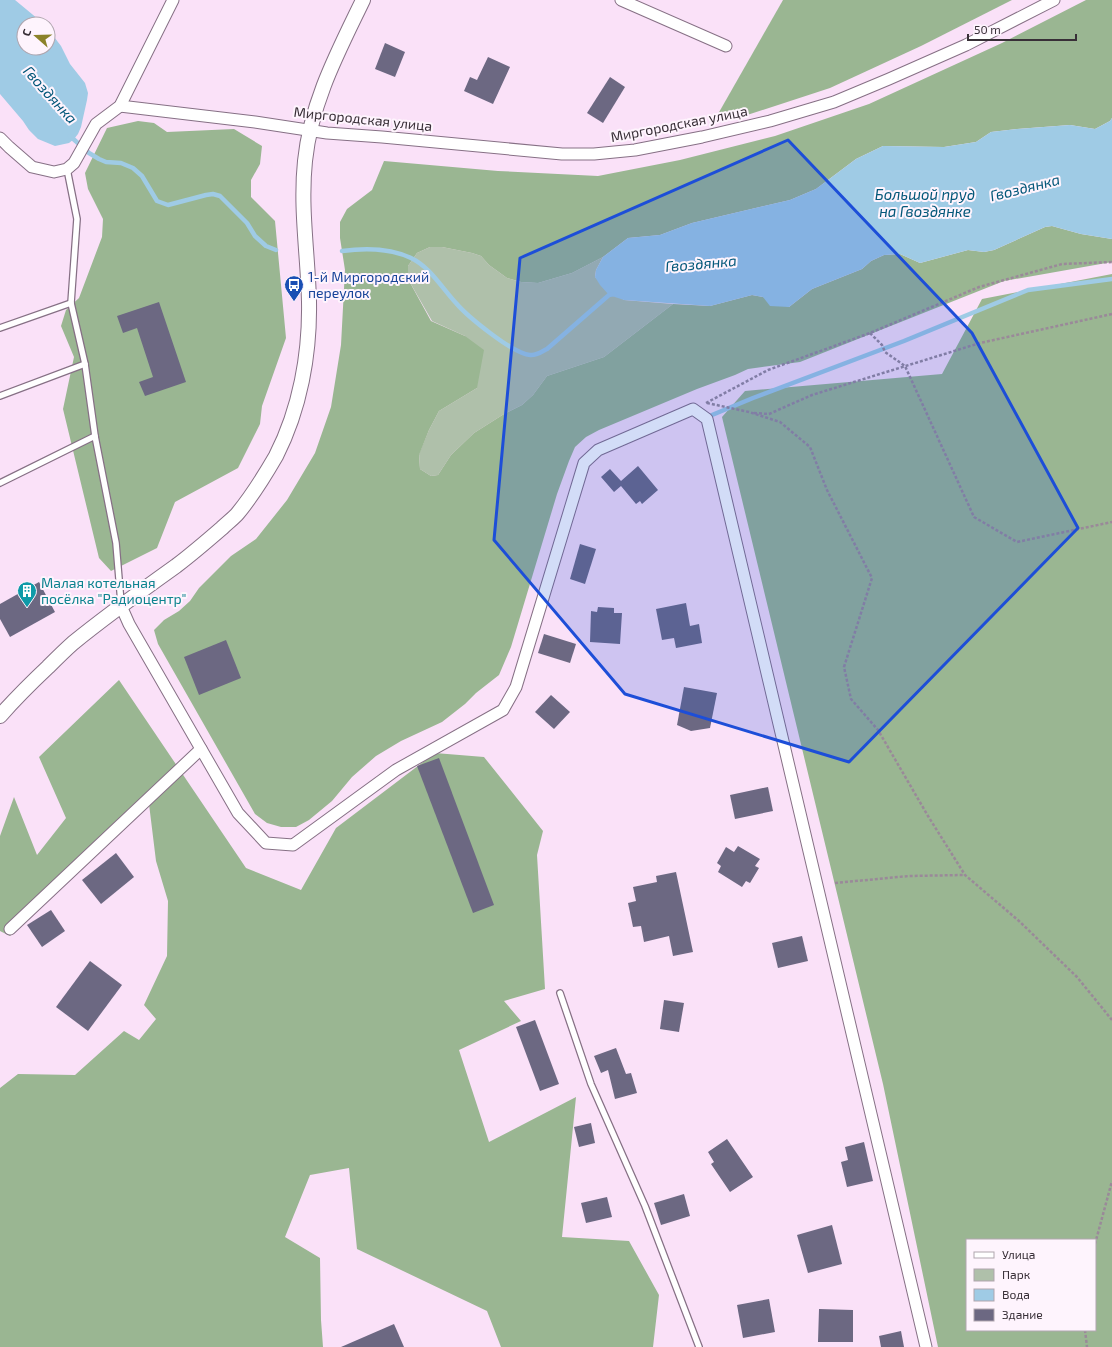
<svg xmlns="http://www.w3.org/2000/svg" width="1112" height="1347" font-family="'Exo 2',sans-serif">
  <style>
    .green { fill: #afc0aa }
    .forest { fill: #9ab692; fill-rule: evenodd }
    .water { fill: #9fcbe5 }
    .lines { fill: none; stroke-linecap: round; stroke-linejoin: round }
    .stream { stroke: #9fcbe5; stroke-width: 4.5 }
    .building { fill: #6c6882 }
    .service-casing { stroke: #867085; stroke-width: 8 }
    .minor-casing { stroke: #867085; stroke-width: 13 }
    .tertiary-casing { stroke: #867085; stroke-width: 16 }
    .path { stroke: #9a8999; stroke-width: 2.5; stroke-dasharray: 3 2; stroke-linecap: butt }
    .service { stroke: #fff; stroke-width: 5.5 }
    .minor { stroke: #fff; stroke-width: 11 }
    .tertiary { stroke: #fff; stroke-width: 14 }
    .marked { fill: #1d4ed8; fill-opacity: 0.2; stroke: #1d4ed8; stroke-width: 3; stroke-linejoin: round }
    .labels { text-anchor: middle; stroke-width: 4; stroke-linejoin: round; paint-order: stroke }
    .street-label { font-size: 14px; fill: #382f37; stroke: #fef4fd }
    .transit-label { font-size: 14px; fill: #164399; stroke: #fef4fd; text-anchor: start }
    .culture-label { font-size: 14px; fill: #0d838f; stroke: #fef4fd; text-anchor: start }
    .water-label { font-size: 15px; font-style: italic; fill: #035779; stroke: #fef4fd }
  </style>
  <rect width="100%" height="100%" fill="#fae1f8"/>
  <path class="green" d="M 430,247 L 442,247 L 472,253 L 481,256 L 489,265 L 507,278 L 521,282 L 538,283 L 572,273 L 603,257 L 596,270 L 595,277 L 624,300 L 673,304 L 604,357 L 547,376 L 533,395 L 522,405 L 504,414 L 474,433 L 451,455 L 438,475 L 431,476 L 420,469 L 419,454 L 429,430 L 439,411 L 477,388 L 465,336 L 432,321 L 408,279 L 408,266 L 417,253 Z"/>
  <g class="forest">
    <path d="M 783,0 L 1012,0 L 921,46 L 830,88 L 741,117 L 722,118 L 718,114 Z"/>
    <path d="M 1086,0 L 1112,0 L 1112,118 L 1110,121 L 1095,129 L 1070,125 L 1017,129 L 991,132 L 976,142 L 944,147 L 883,146 L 856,159 L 816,189 L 790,200 L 692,223 L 660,235 L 628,238 L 603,257 L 572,273 L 538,283 L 521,282 L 507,278 L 489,265 L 481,256 L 472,253 L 442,247 L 430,247 L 417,253 L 408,266 L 408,279 L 431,321 L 465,336 L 484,350 L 477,388 L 439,411 L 429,430 L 419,455 L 420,469 L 431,476 L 438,475 L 451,455 L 474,433 L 504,414 L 522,405 L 533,395 L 547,376 L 604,357 L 673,304 L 710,306 L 752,295 L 763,297 L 789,307 L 812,289 L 862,269 L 871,261 L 884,255 L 900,254 L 920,263 L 968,250 L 984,252 L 994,250 L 1045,227 L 1052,226 L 1081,234 L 1112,239 L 1112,262 L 1004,281 L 800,362 L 748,369 L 735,375 L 697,389 L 599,430 L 586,437 L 575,447 L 569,461 L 557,494 L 511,647 L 499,675 L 476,693 L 465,704 L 442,722 L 401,741 L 376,756 L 352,777 L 332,801 L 309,820 L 296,827 L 281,827 L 267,823 L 255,814 L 158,644 L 154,630 L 164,620 L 179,611 L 190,601 L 199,588 L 231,556 L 256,539 L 287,500 L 315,453 L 331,407 L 341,345 L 345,270 L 340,238 L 340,222 L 347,209 L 372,190 L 384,161 L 498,171 L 598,176 L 680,160 L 775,136 L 869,104 L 1002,43 Z"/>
    <path d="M 138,121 L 154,123 L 167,132 L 234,129 L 262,146 L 260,164 L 251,180 L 251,197 L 275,221 L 286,338 L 262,406 L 260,424 L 238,468 L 175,502 L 157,548 L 111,571 L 99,558 L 63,409 L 74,357 L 61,326 L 66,310 L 79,298 L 102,237 L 103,219 L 88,189 L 85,173 L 107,128 Z"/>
    <path d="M 1112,274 L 1112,1347 L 938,1347 L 883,1084 L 722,417 L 745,391 L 942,374 L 982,299 ZM 967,1240 L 1095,1240 L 1095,1330 L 967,1330 Z"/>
    <path d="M 119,680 L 246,868 L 301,890 L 336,828 L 435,753 L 484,757 L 543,831 L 537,855 L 545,989 L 504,1001 L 521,1021 L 459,1050 L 489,1142 L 576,1097 L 562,1237 L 629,1241 L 659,1295 L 653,1347 L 501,1347 L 487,1311 L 357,1249 L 349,1168 L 310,1175 L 285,1237 L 320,1258 L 321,1320 L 323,1347 L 0,1347 L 0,1088 L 18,1074 L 75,1075 L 124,1031 L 139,1040 L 156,1019 L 144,1005 L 167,956 L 168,901 L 156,861 L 149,804 L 10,936 L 0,931 L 0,836 L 14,797 L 37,855 L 66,818 L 39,757 Z"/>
  </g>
  <g class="water">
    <path d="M 0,0 L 15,0 L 44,24 L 24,24 L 24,48 L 48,48 L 48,29 L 61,46 L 70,64 L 85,83 L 88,93 L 87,100 L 81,127 L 78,134 L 74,139 L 69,143 L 55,146 L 38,139 L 29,130 L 23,121 L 0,94 Z"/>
    <path d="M 1112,118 L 1112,239 L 1081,234 L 1052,226 L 1045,227 L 994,250 L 984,252 L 968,250 L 920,263 L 900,254 L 884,255 L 871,261 L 862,269 L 812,289 L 789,307 L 770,306 L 763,297 L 752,295 L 710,306 L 624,300 L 609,295 L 600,285 L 595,277 L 596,270 L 603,257 L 628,238 L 660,235 L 692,223 L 790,200 L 816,189 L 856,159 L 883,146 L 944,147 L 976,142 L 991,132 L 1017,129 L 1070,125 L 1095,129 L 1110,121 Z"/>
  </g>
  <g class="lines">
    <g class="stream">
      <path d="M 70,136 L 89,153 L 99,159 L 106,162 L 121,163 L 133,168 L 142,176 L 157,201 L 168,205 L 206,195 L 213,194 L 220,196 L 247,223 L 255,236 L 266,246 L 276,250"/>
      <path d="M 342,251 C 364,248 390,248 411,258 C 430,267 442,288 456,303 C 467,316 513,354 530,355 C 536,356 541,352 547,349 L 609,295 L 614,294"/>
      <path d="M 712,415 L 753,398 L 904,341 L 1028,290 L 1112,279"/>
    </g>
  </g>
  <g class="building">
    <path d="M 385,43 L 405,52 L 395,77 L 375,69 Z"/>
    <path d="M 488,57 L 510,67 L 493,104 L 464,91 L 470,77 L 477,80 Z"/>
    <path d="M 610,77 L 625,87 L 603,123 L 587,113 Z"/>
    <path d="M 159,302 L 186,382 L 145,396 L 139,382 L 153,377 L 137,328 L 123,333 L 117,316 Z"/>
    <path d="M 638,466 L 658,490 L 642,504 L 640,501 L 636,504 L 621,486 L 614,492 L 601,477 L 610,469 L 621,481 Z"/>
    <path d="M 580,544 L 596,549 L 585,584 L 570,579 Z"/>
    <path d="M 39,582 L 55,612 L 10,637 L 0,619 L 0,604 Z"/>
    <path d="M 686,603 L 690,626 L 699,624 L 702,643 L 676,648 L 674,638 L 662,640 L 656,609 Z"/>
    <path d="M 598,607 L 614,608 L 614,613 L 622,613 L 620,644 L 590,642 L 591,611 L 597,612 Z"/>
    <path d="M 544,634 L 576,644 L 570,663 L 538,653 Z"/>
    <path d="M 226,640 L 241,678 L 199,695 L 184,657 Z"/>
    <path d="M 684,687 L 717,693 L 710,728 L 691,731 L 677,725 Z"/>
    <path d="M 551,695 L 570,712 L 554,729 L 535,712 Z"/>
    <path d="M 439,758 L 494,905 L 473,913 L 417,766 Z"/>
    <path d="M 768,787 L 773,811 L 735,819 L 730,795 Z"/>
    <path d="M 738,846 L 760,859 L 755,866 L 759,868 L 750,883 L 746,881 L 742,887 L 718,872 L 721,866 L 717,863 L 726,847 L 734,852 Z"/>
    <path d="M 116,853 L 134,877 L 101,904 L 82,880 Z"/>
    <path d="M 676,872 L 693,952 L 673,956 L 669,936 L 644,942 L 641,926 L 633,927 L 628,903 L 636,901 L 633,887 L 657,882 L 656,876 Z"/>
    <path d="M 51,910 L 65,931 L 42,947 L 27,925 Z"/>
    <path d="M 802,936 L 808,961 L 778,968 L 772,943 Z"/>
    <path d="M 90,961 L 122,985 L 88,1031 L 56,1007 Z"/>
    <path d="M 664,1000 L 684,1003 L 679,1032 L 660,1029 Z"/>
    <path d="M 535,1020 L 559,1084 L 540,1091 L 516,1027 Z"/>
    <path d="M 616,1048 L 626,1074 L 631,1073 L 637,1093 L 615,1099 L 608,1070 L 601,1073 L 594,1056 Z"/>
    <path d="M 591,1123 L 595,1143 L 579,1147 L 574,1127 Z"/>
    <path d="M 727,1139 L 753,1177 L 730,1192 L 711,1164 L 714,1162 L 708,1152 Z"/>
    <path d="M 864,1142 L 873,1181 L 847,1187 L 841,1162 L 848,1160 L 845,1147 Z"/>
    <path d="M 684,1194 L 690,1216 L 661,1225 L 654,1203 Z"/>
    <path d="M 607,1197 L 612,1217 L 586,1223 L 581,1203 Z"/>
    <path d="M 832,1225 L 842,1264 L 808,1273 L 797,1235 Z"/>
    <path d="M 769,1299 L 775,1332 L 743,1338 L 737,1305 Z"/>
    <path d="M 819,1309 L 853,1310 L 853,1342 L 818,1342 Z"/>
    <path d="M 394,1324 L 404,1347 L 341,1347 Z"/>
    <path d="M 901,1331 L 904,1347 L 881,1347 L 879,1336 Z"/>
  </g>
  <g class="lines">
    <defs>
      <g id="service">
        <path d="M 67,169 L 77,219 L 71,303 L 85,364 L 95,436 L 116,543 L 121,603"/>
        <path d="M 0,328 L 71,303"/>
        <path d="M 0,396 L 85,364"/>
        <path d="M 0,483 L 95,436"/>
        <path d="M 560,993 L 591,1084 L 645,1206 L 699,1347"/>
      </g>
      <g id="minor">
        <path d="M 621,0 L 726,46"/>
        <path d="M 120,106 L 255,122 L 327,133 L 382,137 L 562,154 L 594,154 L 635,150 L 702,137 L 770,121 L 834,102 L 889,79 L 966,45 L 1054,0"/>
        <path d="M 0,138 L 9,147 L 32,167 L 54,172 L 67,169 L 74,163 L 96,124 L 120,106 L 173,0"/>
        <path d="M 121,606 L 129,624 L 238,813 L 266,843 L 293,845 L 396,770 L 503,710 L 516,687 L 584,463 L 598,450 L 693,409 L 707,419 L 926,1347"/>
        <path d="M 10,929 L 201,749"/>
      </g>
      <path id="tertiary" d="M 0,716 C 15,699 31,683 48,667 C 56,659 64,651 73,643 C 106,616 141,591 176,566 C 192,554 207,541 222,528 C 227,523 234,518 238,513 C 252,496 265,475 276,456 C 300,409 310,354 309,302 C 308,255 300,208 305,161 C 311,102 338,52 363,0"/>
    </defs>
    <use href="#service" class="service-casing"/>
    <use href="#minor" class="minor-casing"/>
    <use href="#tertiary" class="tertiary-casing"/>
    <g class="path">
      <path d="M 870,333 L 882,345 L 885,352 L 905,366 L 974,517 L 1017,542 L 1112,522"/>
      <path d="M 706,403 L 768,370 L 870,333 L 979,287 L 1062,264 L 1112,262"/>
      <path d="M 707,403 L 749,412 L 780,422 L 810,447 L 827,490 L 872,578 L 844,667 L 851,699 L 878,730 L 928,816 L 965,875 L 1019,921 L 1077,977 L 1112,1020"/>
      <path d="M 754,413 L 769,414 L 812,395 L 980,343 L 1112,314"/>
      <path d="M 835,883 L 909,876 L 964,875"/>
      <path d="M 1095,1244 L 1112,1181"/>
      <path d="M 1085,1330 L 1087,1347"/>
    </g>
    <use href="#service" class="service"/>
    <use href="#minor" class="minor"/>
    <use href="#tertiary" class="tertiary"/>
  </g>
  <path class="marked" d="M 788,140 L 972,333 L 1078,528 L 849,762 L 625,694 L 494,540 L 520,258 Z"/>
  <defs>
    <symbol id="bus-pin" viewBox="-11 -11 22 30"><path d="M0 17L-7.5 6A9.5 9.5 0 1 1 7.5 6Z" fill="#1a4fb4" stroke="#fef4fd"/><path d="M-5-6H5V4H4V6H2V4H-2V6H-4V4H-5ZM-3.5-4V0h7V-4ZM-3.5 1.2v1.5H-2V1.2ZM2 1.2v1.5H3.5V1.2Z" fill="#fff"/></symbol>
    <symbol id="building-pin" viewBox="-11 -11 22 30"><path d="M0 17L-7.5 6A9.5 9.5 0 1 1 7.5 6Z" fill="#0f9aa8" stroke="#fef4fd"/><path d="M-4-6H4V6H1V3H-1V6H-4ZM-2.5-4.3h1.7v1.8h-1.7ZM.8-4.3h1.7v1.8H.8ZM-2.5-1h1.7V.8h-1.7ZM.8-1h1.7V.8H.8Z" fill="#fff"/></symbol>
  </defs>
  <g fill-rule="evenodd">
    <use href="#bus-pin" x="283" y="274" width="22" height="30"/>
    <use href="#building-pin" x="16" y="580" width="22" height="30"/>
  </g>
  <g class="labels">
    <g class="street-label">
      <text transform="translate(363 119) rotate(6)" y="5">Миргородская улица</text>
      <text transform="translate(679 124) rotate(-11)" y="5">Миргородская улица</text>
    </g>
    <g class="transit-label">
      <text x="308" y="282">1-й Миргородский<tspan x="308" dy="16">переулок</tspan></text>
    </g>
    <g class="culture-label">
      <text x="41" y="588">Малая котельная<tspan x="41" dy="16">посёлка "Радиоцентр"</tspan></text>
    </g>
    <g class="water-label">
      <text transform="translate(50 95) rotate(48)" y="5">Гвоздянка</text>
      <text transform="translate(1025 188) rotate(-14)" y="5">Гвоздянка</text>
      <text x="925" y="200">Большой пруд<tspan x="925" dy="17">на Гвоздянке</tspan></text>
      <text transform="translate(701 264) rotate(-5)" y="5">Гвоздянка</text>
    </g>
  </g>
  <rect x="966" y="1239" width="130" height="92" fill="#fef4fd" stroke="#afa5ae"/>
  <rect x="974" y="1252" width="20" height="6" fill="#ffffff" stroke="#afa5ae"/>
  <text x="1002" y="1259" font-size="12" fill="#382f37">Улица</text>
  <rect x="974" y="1269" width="20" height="12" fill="#afc0aa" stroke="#afa5ae"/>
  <text x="1002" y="1279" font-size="12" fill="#382f37">Парк</text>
  <rect x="974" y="1289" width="20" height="12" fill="#9fcbe5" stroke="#afa5ae"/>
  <text x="1002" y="1299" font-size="12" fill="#382f37">Вода</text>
  <rect x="974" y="1309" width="20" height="12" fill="#6c6882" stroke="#afa5ae"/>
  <text x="1002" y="1319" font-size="12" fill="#382f37">Здание</text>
  <g transform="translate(36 36) rotate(290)"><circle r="19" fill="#fef4fd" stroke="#afa5ae"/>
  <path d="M0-3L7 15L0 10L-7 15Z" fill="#8b822a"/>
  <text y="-6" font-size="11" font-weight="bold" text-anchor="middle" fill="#382f37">С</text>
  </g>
  <path d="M968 34v6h108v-6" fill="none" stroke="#382f37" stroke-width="2"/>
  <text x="974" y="34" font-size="12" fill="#382f37" stroke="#fef4fd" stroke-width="3" paint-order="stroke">50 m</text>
</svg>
